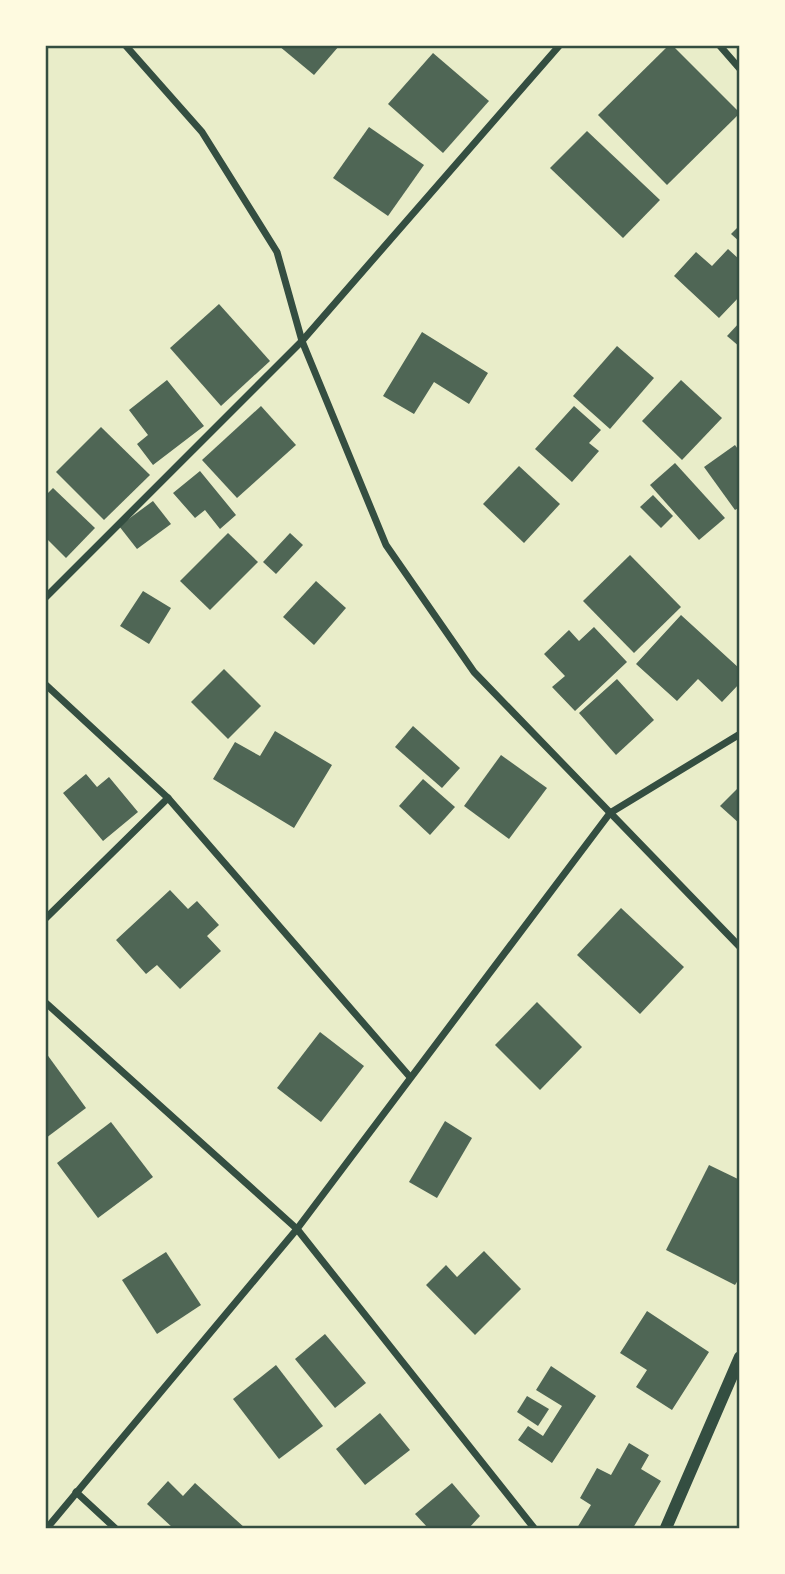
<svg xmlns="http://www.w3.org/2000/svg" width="785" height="1574" font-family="'Work Sans',sans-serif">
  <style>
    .building { fill: #4f6655 }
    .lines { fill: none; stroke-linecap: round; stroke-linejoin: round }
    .minor { stroke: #344e41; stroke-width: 7 }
    .tertiary { stroke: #344e41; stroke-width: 12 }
    .neatline { fill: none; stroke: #344e41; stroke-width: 2.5 }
  </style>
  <rect width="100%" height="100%" fill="#e9edc9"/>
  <g class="building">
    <path d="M 279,46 L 339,46 L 314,75 Z"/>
    <path d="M 668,46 L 673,46 L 740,113 L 667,185 L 598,115 Z"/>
    <path d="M 433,53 L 489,101 L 443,153 L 388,104 Z"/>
    <path d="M 369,127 L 424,165 L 388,216 L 333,178 Z"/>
    <path d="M 587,131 L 660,200 L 623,238 L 550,168 Z"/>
    <path d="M 740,225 L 740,242 L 731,234 Z"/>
    <path d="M 728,249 L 740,260 L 740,296 L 719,318 L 674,276 L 696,252 L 712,266 Z"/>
    <path d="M 219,304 L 270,361 L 221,406 L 170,348 Z"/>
    <path d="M 740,322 L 740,347 L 727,336 Z"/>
    <path d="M 422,332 L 488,373 L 469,404 L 434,382 L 414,414 L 383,396 Z"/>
    <path d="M 617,346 L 654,378 L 610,429 L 573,396 Z"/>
    <path d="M 167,380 L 204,426 L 153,465 L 137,444 L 148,435 L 129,410 Z"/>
    <path d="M 681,380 L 722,418 L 682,460 L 642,421 Z"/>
    <path d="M 261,406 L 296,445 L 237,498 L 202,460 Z"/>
    <path d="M 574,406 L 601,430 L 589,443 L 599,451 L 572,482 L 535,449 Z"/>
    <path d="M 101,427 L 150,475 L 104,520 L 56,472 Z"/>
    <path d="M 735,445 L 740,452 L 740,507 L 735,510 L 704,467 Z"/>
    <path d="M 675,463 L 725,518 L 699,540 L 650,485 Z"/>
    <path d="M 519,466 L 560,504 L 524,543 L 483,504 Z"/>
    <path d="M 200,471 L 236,515 L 220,529 L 205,510 L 195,518 L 173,493 Z"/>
    <path d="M 53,488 L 95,528 L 66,558 L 46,538 L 46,495 Z"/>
    <path d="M 653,495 L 673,516 L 661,528 L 640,507 Z"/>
    <path d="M 153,501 L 171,524 L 137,549 L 119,526 Z"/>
    <path d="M 228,533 L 258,562 L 210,610 L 180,581 Z"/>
    <path d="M 290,533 L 303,545 L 276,574 L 263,562 Z"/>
    <path d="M 630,555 L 681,607 L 634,653 L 583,601 Z"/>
    <path d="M 316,581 L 346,608 L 314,645 L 283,617 Z"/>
    <path d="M 143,591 L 171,608 L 149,644 L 120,626 Z"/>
    <path d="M 681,615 L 740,669 L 740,683 L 722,702 L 698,679 L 677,701 L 636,664 Z"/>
    <path d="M 594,627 L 627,662 L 575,711 L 552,687 L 565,676 L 544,654 L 569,630 L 579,641 Z"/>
    <path d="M 224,669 L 261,706 L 228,739 L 191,702 Z"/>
    <path d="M 617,679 L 654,720 L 616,755 L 579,713 Z"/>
    <path d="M 413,726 L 460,768 L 442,788 L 395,747 Z"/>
    <path d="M 275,731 L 332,765 L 294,828 L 213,779 L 235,742 L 260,756 Z"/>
    <path d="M 501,755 L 547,788 L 509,839 L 464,806 Z"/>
    <path d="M 86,774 L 97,787 L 109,777 L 138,812 L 103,841 L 63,793 Z"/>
    <path d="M 423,779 L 455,807 L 430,835 L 399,806 Z"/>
    <path d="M 740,786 L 740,824 L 720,806 Z"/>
    <path d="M 170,890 L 188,909 L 197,901 L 219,925 L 207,936 L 221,951 L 180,989 L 157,965 L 146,974 L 116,940 Z"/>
    <path d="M 621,908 L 684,967 L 640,1014 L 577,955 Z"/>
    <path d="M 537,1002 L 582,1047 L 540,1090 L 495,1045 Z"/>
    <path d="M 320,1032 L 364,1066 L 321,1122 L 277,1088 Z"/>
    <path d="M 46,1053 L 86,1108 L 46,1138 Z"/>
    <path d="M 445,1121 L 472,1138 L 437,1198 L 409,1182 Z"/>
    <path d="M 111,1122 L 153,1177 L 98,1218 L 57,1163 Z"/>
    <path d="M 709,1165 L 740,1180 L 740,1277 L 735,1285 L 666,1250 Z"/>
    <path d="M 484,1251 L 521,1289 L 475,1335 L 426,1285 L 446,1265 L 457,1277 Z"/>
    <path d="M 166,1252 L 201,1305 L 157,1334 L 122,1280 Z"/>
    <path d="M 647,1311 L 709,1352 L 672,1410 L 636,1387 L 647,1370 L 620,1353 Z"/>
    <path d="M 325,1334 L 366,1383 L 335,1408 L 295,1359 Z"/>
    <path d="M 276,1365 L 323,1426 L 279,1459 L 233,1399 Z"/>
    <path d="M 551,1366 L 596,1396 L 552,1463 L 518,1440 L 528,1426 L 543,1436 L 562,1406 L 536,1390 Z"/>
    <path d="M 527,1396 L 549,1409 L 538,1426 L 517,1412 Z"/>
    <path d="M 380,1413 L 410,1450 L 365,1485 L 336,1449 Z"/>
    <path d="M 629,1443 L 649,1455 L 641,1469 L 661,1481 L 633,1528 L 577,1528 L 591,1505 L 580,1498 L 597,1468 L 611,1475 Z"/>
    <path d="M 168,1481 L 183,1496 L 195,1483 L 245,1528 L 173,1528 L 147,1504 Z"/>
    <path d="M 452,1483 L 480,1516 L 469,1528 L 428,1528 L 415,1514 Z"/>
  </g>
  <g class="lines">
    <g class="minor">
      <path d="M 126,46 L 202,132 L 277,252 L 302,341 L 386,545 L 474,672 L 740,947"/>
      <path d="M 720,46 L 740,69"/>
      <path d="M 46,597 L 302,341 L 559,46"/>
      <path d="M 46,685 L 168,798 L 410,1077"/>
      <path d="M 46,918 L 168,798"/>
      <path d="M 46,1003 L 297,1229 L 534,1528"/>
      <path d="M 76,1492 L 115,1528"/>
      <path d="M 47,1528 L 297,1229 L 610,813 L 740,734"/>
    </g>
    <path class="tertiary" d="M 666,1528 L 740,1357"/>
  </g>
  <rect width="785" height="1574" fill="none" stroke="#fefae0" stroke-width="94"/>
  <rect x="47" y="47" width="691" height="1480" class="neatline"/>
</svg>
